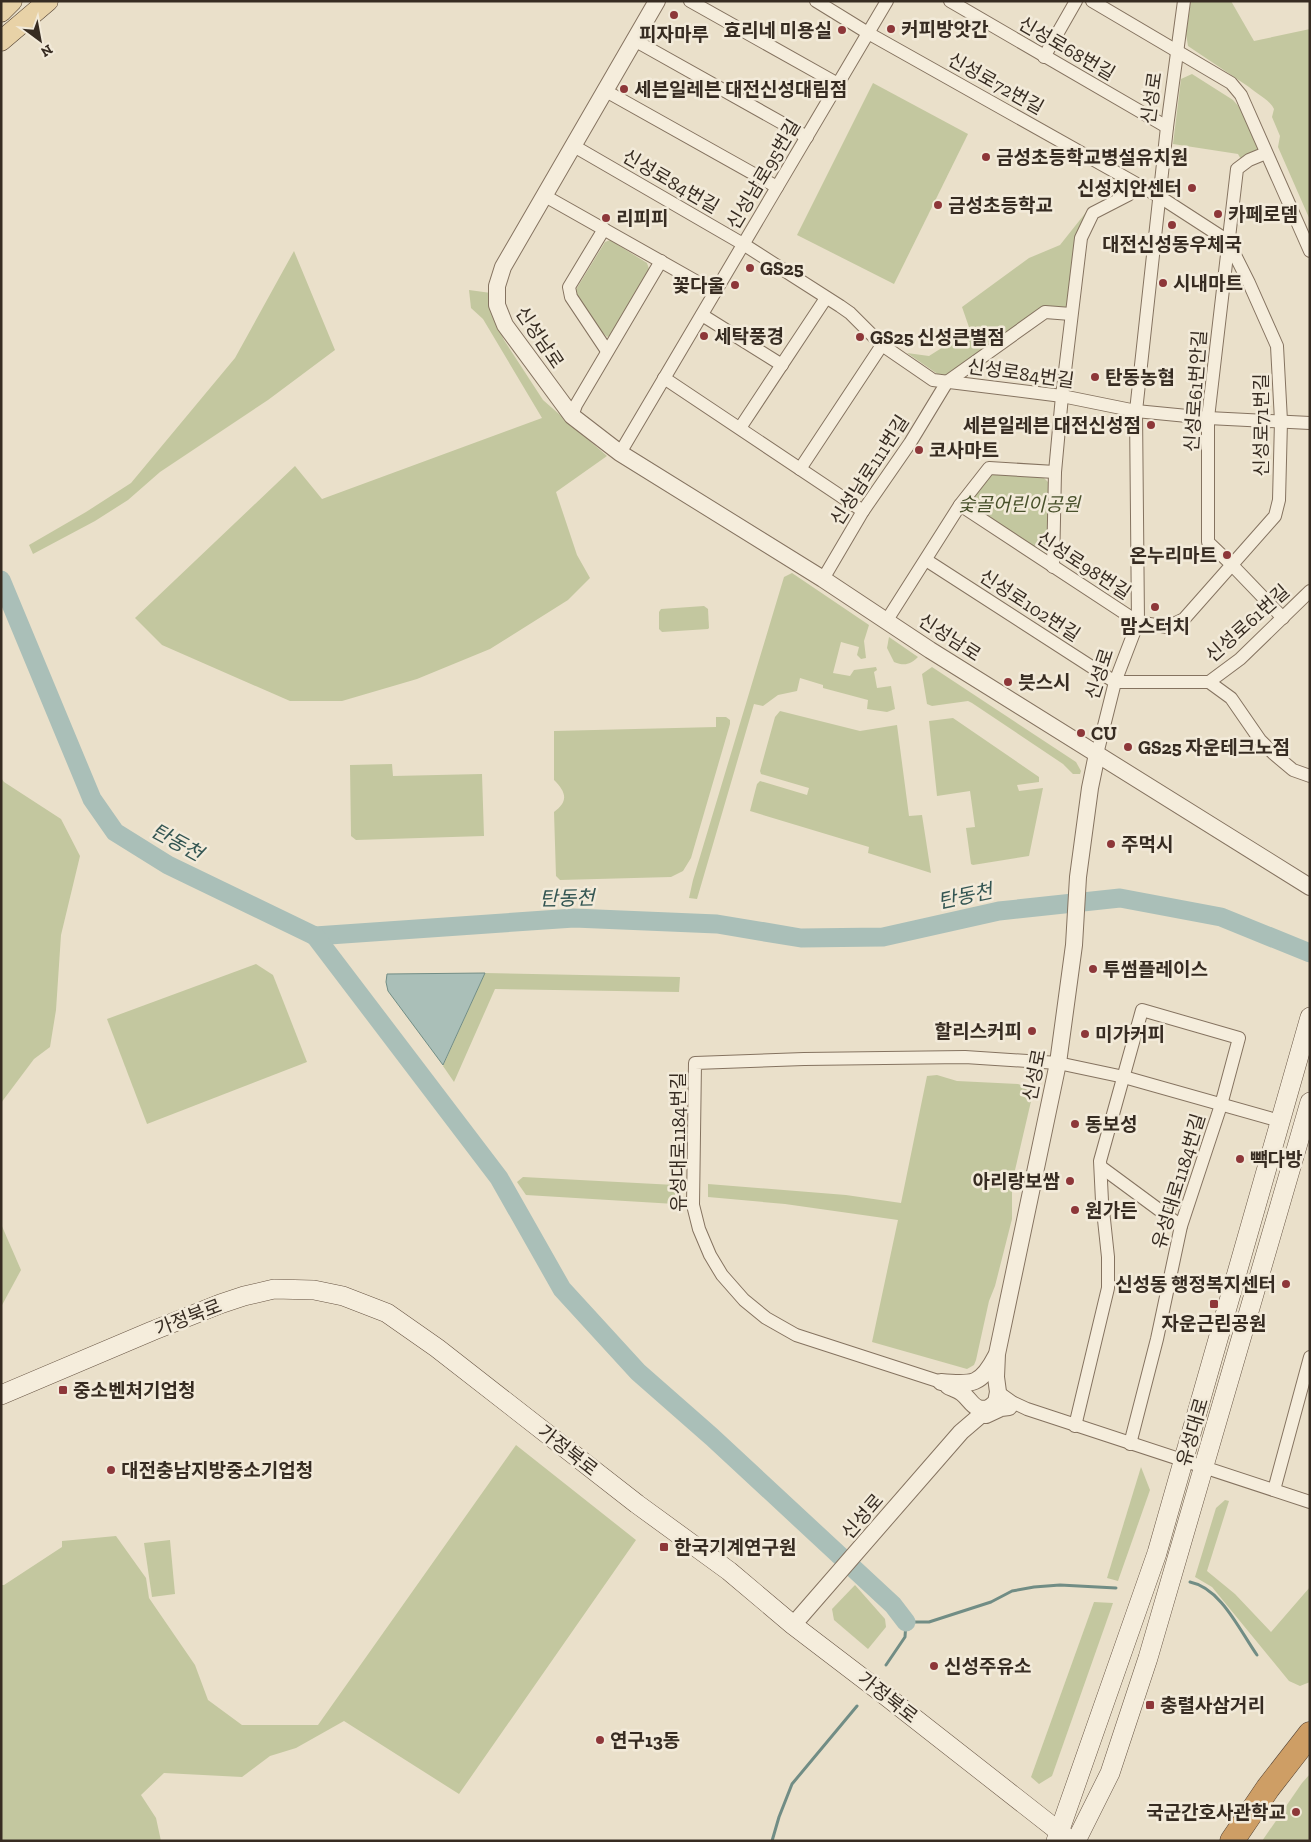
<svg xmlns="http://www.w3.org/2000/svg" width="1311" height="1842" font-family="'Zilla Slab','Noto Sans KR',serif">
  <style>
    .green { fill: #c3c79f }
    .water { fill: #aabfb8; stroke: #718d85 }
    .lines { fill: none; stroke-linecap: round; stroke-linejoin: round }
    .stream { stroke: #718d85; stroke-width: 3 }
    .river { stroke: #aabfb8; stroke-width: 19 }
    .minor-casing { stroke: #857360; stroke-width: 14 }
    .tertiary-casing { stroke: #857360; stroke-width: 18 }
    .secondary-casing { stroke: #675443; stroke-width: 20 }
    .primary-casing { stroke: #534234; stroke-width: 21 }
    .motorway-casing { stroke: #534234; stroke-width: 25 }
    .minor { stroke: #f5eddc; stroke-width: 12 }
    .tertiary { stroke: #f5eddc; stroke-width: 16 }
    .secondary { stroke: #f5eddc; stroke-width: 19 }
    .primary { stroke: #e8d2a7; stroke-width: 20 }
    .motorway { stroke: #ce9e65; stroke-width: 24 }
    .poi-dot { fill: #8d3739; stroke: #f2ead9; stroke-width: 2 }
    .labels { text-anchor: middle; stroke-width: 5; stroke-linejoin: round; paint-order: stroke }
    .poi-label { font-size: 19px; font-weight: bold; fill: #372c22; stroke: #f2ead9; text-anchor: start }
    .street-label { font-size: 19px; fill: #372c22; stroke: #f2ead9 }
    .park-label { font-size: 19px; font-style: italic; fill: #48512b; stroke: #f2ead9 }
    .water-label { font-size: 20px; font-style: italic; fill: #335552; stroke: #f2ead9 }
  </style>
  <rect width="100%" height="100%" fill="#eae0ca"/>
  <g class="green">
    <path d="M 1191,1 L 1231,1 L 1254,41 L 1310,29 L 1310,220 L 1278,147 L 1280,136 L 1272,117 L 1274,109 C 1270,100 1257,94 1249,87 L 1188,46 L 1186,34 Z"/>
    <path d="M 1192,74 L 1233,100 L 1240,108 L 1260,152 L 1242,161 L 1238,154 L 1173,144 L 1181,79 Z"/>
    <path d="M 873,83 L 968,134 L 894,284 L 797,235 Z"/>
    <path d="M 1112,198 L 1091,213 L 1069,306 L 1063,310 L 1043,308 L 946,376 L 939,375 L 907,353 L 929,356 L 970,330 L 962,307 L 1029,258 L 1060,245 L 1087,211 Z"/>
    <path d="M 610,240 L 647,263 L 649,269 L 611,335 L 607,337 L 597,327 L 575,291 L 605,242 Z"/>
    <path d="M 294,251 L 335,350 L 268,400 L 160,472 L 128,500 L 95,521 L 33,554 L 29,545 L 86,512 L 131,483 L 235,358 Z"/>
    <path d="M 469,290 L 491,293 L 492,314 L 504,340 L 543,400 L 607,456 L 556,492 L 577,555 L 590,578 L 568,600 L 490,649 L 417,679 L 342,701 L 290,701 L 162,645 L 135,618 L 295,466 L 322,499 L 542,418 L 483,319 L 471,308 Z"/>
    <path d="M 991,473 L 1042,476 L 1050,484 L 1049,550 L 1046,553 L 1040,554 L 971,508 L 970,500 Z"/>
    <path d="M 792,573 L 869,625 L 864,641 L 866,658 L 861,659 L 857,655 L 859,647 L 841,642 L 833,673 L 850,676 L 854,670 L 876,667 L 877,670 L 874,672 L 877,688 L 891,686 L 895,709 L 887,712 L 867,709 L 868,700 L 823,688 L 823,685 L 800,678 L 797,691 L 778,695 L 763,706 L 754,704 L 697,899 L 689,898 L 693,880 L 784,577 Z"/>
    <path d="M 704,606 L 708,609 L 709,628 L 708,629 L 662,632 L 659,629 L 659,612 L 661,609 Z"/>
    <path d="M 889,637 L 918,657 C 910,665 904,666 894,662 L 887,648 Z"/>
    <path d="M 932,667 L 1076,762 L 1081,771 L 1080,774 L 1073,774 L 1063,764 L 972,703 L 968,701 L 932,706 L 927,704 L 922,674 Z"/>
    <path d="M 780,711 L 860,731 L 897,725 L 909,816 L 922,815 L 931,873 L 868,853 L 869,847 L 750,811 L 757,784 L 760,781 L 807,795 L 809,788 L 761,774 L 760,771 L 775,717 Z"/>
    <path d="M 716,717 L 726,717 L 730,720 L 730,724 L 691,858 L 683,871 L 671,877 L 560,880 L 556,876 L 554,812 C 569,801 566,792 554,780 L 554,731 L 716,727 Z"/>
    <path d="M 953,718 L 1039,777 L 1039,782 L 1017,785 L 1019,791 L 1043,788 L 1029,856 L 973,865 L 971,864 L 966,828 L 975,827 L 970,791 L 937,796 L 929,721 Z"/>
    <path d="M 392,764 L 393,776 L 482,774 L 484,836 L 356,840 L 351,836 L 350,765 Z"/>
    <path d="M 1,778 L 4,782 L 61,819 L 80,856 L 61,935 L 56,1010 L 50,1047 L 34,1059 L 1,1103 Z"/>
    <path d="M 256,964 L 273,975 L 307,1062 L 147,1124 L 107,1019 Z"/>
    <path d="M 485,973 L 680,977 L 679,992 L 495,989 L 454,1082 L 443,1066 Z"/>
    <path d="M 937,1075 L 957,1081 L 1018,1084 L 1024,1086 L 1032,1097 L 1012,1183 L 1012,1219 L 995,1286 L 989,1301 L 976,1360 L 974,1365 L 967,1369 L 872,1342 L 898,1220 L 785,1204 L 708,1197 L 708,1184 L 846,1195 L 901,1203 L 927,1076 Z"/>
    <path d="M 523,1177 L 675,1185 L 675,1204 L 526,1195 L 517,1182 Z"/>
    <path d="M 1,1224 L 21,1270 L 1,1307 Z"/>
    <path d="M 516,1445 L 636,1540 L 459,1794 L 344,1721 L 296,1748 L 270,1756 L 242,1777 L 164,1773 L 141,1795 L 156,1818 L 161,1841 L 1,1841 L 1,1585 L 4,1585 L 62,1547 L 62,1541 L 116,1536 L 146,1578 L 149,1598 L 195,1665 L 208,1700 L 242,1725 L 318,1725 Z"/>
    <path d="M 1141,1467 L 1150,1490 L 1118,1581 L 1107,1578 Z"/>
    <path d="M 1225,1500 L 1229,1501 L 1207,1571 L 1235,1594 L 1271,1632 L 1310,1587 L 1310,1682 L 1300,1686 L 1289,1681 L 1212,1587 L 1195,1577 L 1216,1508 Z"/>
    <path d="M 170,1540 L 175,1594 L 152,1597 L 144,1543 Z"/>
    <path d="M 855,1585 L 885,1619 L 886,1627 L 868,1649 L 834,1620 L 832,1609 Z"/>
    <path d="M 1094,1602 L 1113,1603 L 1052,1776 L 1039,1784 L 1031,1777 Z"/>
    <path d="M 1310,1774 L 1310,1841 L 1262,1841 L 1302,1783 Z"/>
  </g>
  <path class="water" d="M 485,973 L 443,1065 L 388,991 L 386,982 L 387,974 Z"/>
  <g class="lines">
    <g class="stream">
      <path d="M 1190,1582 C 1221,1588 1240,1631 1257,1655"/>
      <path d="M 886,1665 L 905,1637 L 906,1622 L 929,1622 L 991,1602 L 1012,1591 L 1034,1587 L 1060,1585 L 1116,1588"/>
      <path d="M 772,1841 L 779,1817 L 792,1784 L 857,1706"/>
    </g>
    <g class="river">
      <path d="M 1,580 L 92,799 L 115,832 L 168,865 L 315,936 L 574,918 L 717,924 L 801,938 L 883,937 L 999,911 L 1120,898 L 1221,917 L 1310,953"/>
      <path d="M 315,936 L 499,1178 L 562,1289 L 638,1372 L 712,1437 L 893,1605 L 906,1622"/>
    </g>
    <defs>
      <g id="minor">
        <path d="M 690,1 L 838,84"/>
        <path d="M 816,1 L 868,33 L 1160,197 L 1228,241 L 1249,283 L 1277,346 L 1281,421 L 1279,500 L 1275,516 L 1184,619 L 1167,627 L 1138,622 L 960,505"/>
        <path d="M 950,1 L 1167,127"/>
        <path d="M 1092,1 L 1231,83 L 1241,95 L 1310,251"/>
        <path d="M 634,40 L 807,137"/>
        <path d="M 1044,57 L 1076,1"/>
        <path d="M 604,90 L 777,187"/>
        <path d="M 572,145 L 743,244 L 840,306 L 850,313 L 882,345 L 933,380 L 1062,396 L 1136,411 L 1208,418 L 1310,423"/>
        <path d="M 1266,153 L 1249,160 L 1237,169 L 1208,418 L 1208,542 L 1232,565 L 1283,618"/>
        <path d="M 545,196 L 715,292"/>
        <path d="M 604,229 L 569,287 L 571,297 L 607,351"/>
        <path d="M 702,315 L 782,365"/>
        <path d="M 664,378 L 863,511"/>
        <path d="M 572,416 L 576,405 L 661,261"/>
        <path d="M 740,428 L 826,298"/>
        <path d="M 620,453 L 887,1"/>
        <path d="M 800,469 L 882,345"/>
        <path d="M 926,560 L 1115,682 L 1209,682 L 1240,659 L 1310,591"/>
        <path d="M 1053,567 L 1055,472 L 1062,396 L 1081,238 L 1093,213 L 1128,195 L 1139,185"/>
        <path d="M 823,579 L 863,511 L 910,443 L 947,382 L 1045,312 L 1071,314"/>
        <path d="M 887,620 L 960,505 L 989,468 L 1055,472"/>
        <path d="M 1209,682 L 1231,698 L 1260,740 L 1274,754 L 1293,770 L 1310,776"/>
        <path d="M 1097,754 L 1115,682 L 1138,622 L 1136,411 L 1167,127 L 1184,1"/>
        <path d="M 1101,1167 L 1181,1226"/>
        <path d="M 941,1382 L 796,1335 L 766,1318 L 744,1300 L 722,1275 L 710,1255 L 699,1229 L 693,1205 L 695,1063 L 804,1059 L 965,1057 L 1058,1063 L 1124,1077 L 1280,1121"/>
        <path d="M 998,1392 L 1012,1402 L 1027,1409 L 1310,1502"/>
        <path d="M 1075,1426 L 1108,1288 L 1108,1257 L 1102,1201 L 1100,1161 L 1142,1010 L 1239,1038 L 1221,1105 L 1181,1226 L 1157,1339 L 1130,1444"/>
        <path d="M 1274,1490 L 1310,1357"/>
      </g>
      <g id="tertiary">
        <path d="M 657,1 L 503,267 L 497,286 L 497,305 L 505,325 L 572,416 L 620,453 L 823,579 L 930,650 L 1310,887"/>
        <path d="M 941,1382 C 973,1385 981,1385 996,1356"/>
        <path d="M 948,1386 C 952,1388 958,1390 962,1393 C 972,1401 974,1412 989,1408"/>
        <path d="M 986,1415 L 1001,1408 L 1009,1407"/>
        <path d="M 793,1625 L 961,1432 L 996,1402 L 998,1392 L 996,1377 L 997,1354 L 1058,1063 L 1074,945 L 1078,877 L 1090,788 L 1097,754"/>
      </g>
      <g id="secondary">
        <path d="M 1,1395 L 152,1331 L 220,1304 L 244,1296 L 274,1289 L 314,1290 L 343,1296 L 387,1313 L 437,1348 L 637,1504 L 729,1571 L 793,1625 L 886,1696 L 1071,1841"/>
        <path d="M 1056,1841 L 1157,1553 L 1310,1017"/>
        <path d="M 1076,1841 L 1110,1773 L 1148,1658 L 1310,1102"/>
      </g>
      <g id="primary">
        <path d="M 1,12 L 12,1"/>
        <path d="M 1,41 L 48,1"/>
      </g>
      <path id="motorway" d="M 1232,1841 L 1268,1788 L 1310,1734"/>
    </defs>
    <use href="#minor" class="minor-casing"/>
    <use href="#tertiary" class="tertiary-casing"/>
    <use href="#secondary" class="secondary-casing"/>
    <use href="#primary" class="primary-casing"/>
    <use href="#motorway" class="motorway-casing"/>
    <use href="#minor" class="minor"/>
    <use href="#tertiary" class="tertiary"/>
    <use href="#secondary" class="secondary"/>
    <use href="#primary" class="primary"/>
    <use href="#motorway" class="motorway"/>
  </g>
  <g class="poi-dot">
    <circle cx="674" cy="15" r="5"/>
    <circle cx="891" cy="29" r="5"/>
    <circle cx="842" cy="30" r="5"/>
    <circle cx="624" cy="89" r="5"/>
    <circle cx="986" cy="157" r="5"/>
    <circle cx="1192" cy="188" r="5"/>
    <circle cx="938" cy="205" r="5"/>
    <circle cx="1218" cy="214" r="5"/>
    <circle cx="606" cy="218" r="5"/>
    <circle cx="1172" cy="225" r="5"/>
    <circle cx="750" cy="268" r="5"/>
    <circle cx="1163" cy="283" r="5"/>
    <circle cx="735" cy="285" r="5"/>
    <circle cx="704" cy="336" r="5"/>
    <circle cx="860" cy="337" r="5"/>
    <circle cx="1095" cy="377" r="5"/>
    <circle cx="1151" cy="425" r="5"/>
    <circle cx="919" cy="450" r="5"/>
    <circle cx="1227" cy="555" r="5"/>
    <circle cx="1155" cy="607" r="5"/>
    <circle cx="1008" cy="682" r="5"/>
    <circle cx="1081" cy="733" r="5"/>
    <circle cx="1128" cy="747" r="5"/>
    <circle cx="1111" cy="844" r="5"/>
    <circle cx="1093" cy="969" r="5"/>
    <circle cx="1032" cy="1031" r="5"/>
    <circle cx="1085" cy="1034" r="5"/>
    <circle cx="1075" cy="1124" r="5"/>
    <circle cx="1240" cy="1159" r="5"/>
    <circle cx="1070" cy="1181" r="5"/>
    <circle cx="1075" cy="1210" r="5"/>
    <circle cx="1286" cy="1284" r="5"/>
    <rect x="1209" y="1299" width="10" height="10" rx="2.5"/>
    <rect x="58" y="1385" width="10" height="10" rx="2.5"/>
    <circle cx="111" cy="1470" r="5"/>
    <rect x="659" y="1542" width="10" height="10" rx="2.5"/>
    <circle cx="934" cy="1666" r="5"/>
    <rect x="1145" y="1700" width="10" height="10" rx="2.5"/>
    <circle cx="600" cy="1740" r="5"/>
    <circle cx="1296" cy="1812" r="5"/>
  </g>
  <g class="labels">
    <g class="poi-label">
      <text x="901" y="36">커피방앗간</text>
      <text x="832" y="37" text-anchor="end">효리네 미용실</text>
      <text x="674" y="41" text-anchor="middle">피자마루</text>
      <text x="634" y="96">세븐일레븐 대전신성대림점</text>
      <text x="996" y="164">금성초등학교병설유치원</text>
      <text x="1182" y="195" text-anchor="end">신성치안센터</text>
      <text x="948" y="212">금성초등학교</text>
      <text x="1228" y="221">카페로뎀</text>
      <text x="616" y="225">리피피</text>
      <text x="1172" y="251" text-anchor="middle">대전신성동우체국</text>
      <text x="760" y="275">GS25</text>
      <text x="1173" y="290">시내마트</text>
      <text x="725" y="292" text-anchor="end">꽃다울</text>
      <text x="714" y="343">세탁풍경</text>
      <text x="870" y="344">GS25 신성큰별점</text>
      <text x="1105" y="384">탄동농협</text>
      <text x="1141" y="432" text-anchor="end">세븐일레븐 대전신성점</text>
      <text x="929" y="457">코사마트</text>
      <text x="1217" y="562" text-anchor="end">온누리마트</text>
      <text x="1155" y="633" text-anchor="middle">맘스터치</text>
      <text x="1018" y="689">븟스시</text>
      <text x="1091" y="740">CU</text>
      <text x="1138" y="754">GS25 자운테크노점</text>
      <text x="1121" y="851">주먹시</text>
      <text x="1103" y="976">투썸플레이스</text>
      <text x="1022" y="1038" text-anchor="end">할리스커피</text>
      <text x="1095" y="1041">미가커피</text>
      <text x="1085" y="1131">동보성</text>
      <text x="1250" y="1166">빽다방</text>
      <text x="1060" y="1188" text-anchor="end">아리랑보쌈</text>
      <text x="1085" y="1217">원가든</text>
      <text x="1276" y="1291" text-anchor="end">신성동 행정복지센터</text>
      <text x="1214" y="1330" text-anchor="middle">자운근린공원</text>
      <text x="73" y="1397">중소벤처기업청</text>
      <text x="121" y="1477">대전충남지방중소기업청</text>
      <text x="674" y="1554">한국기계연구원</text>
      <text x="944" y="1673">신성주유소</text>
      <text x="1160" y="1712">충렬사삼거리</text>
      <text x="610" y="1747">연구13동</text>
      <text x="1286" y="1819" text-anchor="end">국군간호사관학교</text>
    </g>
    <g class="street-label">
      <text transform="translate(1067 48) rotate(30)" y="7">신성로68번길</text>
      <text transform="translate(996 83) rotate(29)" y="7">신성로72번길</text>
      <text transform="translate(1151 98) rotate(-82)" y="7">신성로</text>
      <text transform="translate(763 174) rotate(-59)" y="7">신성남로95번길</text>
      <text transform="translate(671 181) rotate(30)" y="7">신성로84번길</text>
      <text transform="translate(540 337) rotate(56)" y="7">신성남로</text>
      <text transform="translate(1021 373) rotate(8)" y="7">신성로84번길</text>
      <text transform="translate(1195 391) rotate(-86)" y="7">신성로61번안길</text>
      <text transform="translate(1261 425) rotate(-90)" y="7">신성로71번길</text>
      <text transform="translate(869 470) rotate(-57)" y="7">신성남로111번길</text>
      <text transform="translate(1084 565) rotate(33)" y="7">신성로98번길</text>
      <text transform="translate(1030 605) rotate(33)" y="7">신성로102번길</text>
      <text transform="translate(1247 623) rotate(-42)" y="7">신성로61번길</text>
      <text transform="translate(950 637) rotate(33)" y="7">신성남로</text>
      <text transform="translate(1099 674) rotate(-72)" y="7">신성로</text>
      <text transform="translate(1034 1075) rotate(-79)" y="7">신성로</text>
      <text transform="translate(678 1142) rotate(-90)" y="7">유성대로1184번길</text>
      <text transform="translate(1178 1181) rotate(-73)" y="7">유성대로1184번길</text>
      <text transform="translate(188 1317) rotate(-21)" y="7">가정북로</text>
      <text transform="translate(1192 1432) rotate(-74)" y="7">유성대로</text>
      <text transform="translate(568 1450) rotate(38)" y="7">가정북로</text>
      <text transform="translate(862 1516) rotate(-49)" y="7">신성로</text>
      <text transform="translate(888 1697) rotate(38)" y="7">가정북로</text>
    </g>
    <g class="park-label">
      <text x="1019" y="511">숯골어린이공원</text>
    </g>
    <g class="water-label">
      <text transform="translate(177 842) rotate(29)" y="7">탄동천</text>
      <text transform="translate(965 896) rotate(-12)" y="7">탄동천</text>
      <text transform="translate(567 898) rotate(-1)" y="7">탄동천</text>
    </g>
  </g>
  <rect width="1311" height="1842" fill="none" stroke="#372c22" stroke-width="5"/>
  <g transform="translate(40 40) rotate(148)" stroke="#f2ead9" stroke-width="4" paint-order="stroke">
  <path d="M0-4L9 19L0 12L-9 19Z" fill="#372c22"/>
  <text y="-8" font-size="14" font-weight="bold" text-anchor="middle" fill="#372c22">N</text>
  </g>
</svg>
